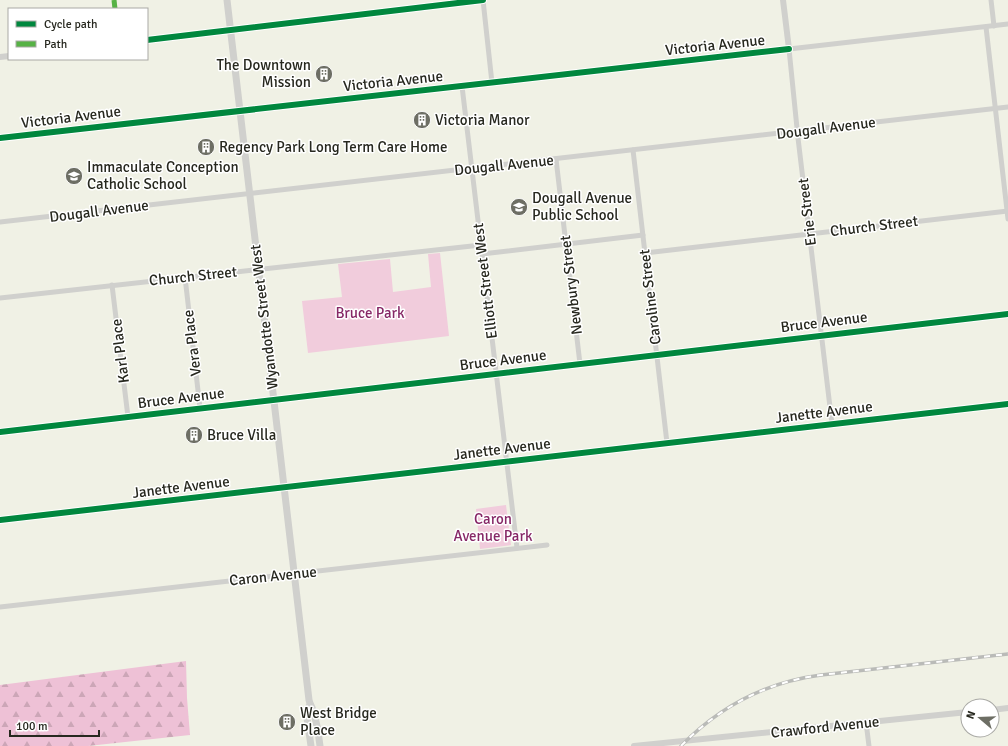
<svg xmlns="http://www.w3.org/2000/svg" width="1008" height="746" font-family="Signika,sans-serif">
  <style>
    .forest { fill: url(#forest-firs) }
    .park { fill: #f1ccdc }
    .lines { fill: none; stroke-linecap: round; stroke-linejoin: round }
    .minor { stroke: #d0d0cd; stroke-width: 5 }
    .tertiary { stroke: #d0d0cd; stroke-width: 6 }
    .secondary { stroke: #d0d0cd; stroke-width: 7 }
    .rail-casing { stroke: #babbb8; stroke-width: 3.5 }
    .rail { stroke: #fff; stroke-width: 2; stroke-dasharray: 6; stroke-linecap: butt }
    .quiet { stroke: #56b245; stroke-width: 5; stroke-dasharray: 10 5; stroke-linecap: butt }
    .cycleway-casing { stroke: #fff; stroke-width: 8 }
    .cycleway { stroke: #00873e; stroke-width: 6 }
    .labels { text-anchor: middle; stroke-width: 3; stroke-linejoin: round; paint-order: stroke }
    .street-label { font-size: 15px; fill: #27281f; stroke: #fff }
    .poi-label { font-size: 15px; fill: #27281f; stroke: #fff; text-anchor: start }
    .park-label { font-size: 15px; fill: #862766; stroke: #fff }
  </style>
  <defs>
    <pattern id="forest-firs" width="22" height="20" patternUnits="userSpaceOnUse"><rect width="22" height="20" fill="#eec1d6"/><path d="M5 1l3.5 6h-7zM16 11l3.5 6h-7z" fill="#cca6b7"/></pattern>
  </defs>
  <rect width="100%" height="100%" fill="#f0f1e5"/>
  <path class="forest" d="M 186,661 L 187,698 L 190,735 L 88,746 L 0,746 L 0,685 Z"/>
  <g class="park">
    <path d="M 440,253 L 449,336 L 308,353 L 302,301 L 342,297 L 338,264 L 390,259 L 393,292 L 431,287 L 428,254 Z"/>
    <path d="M 506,505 L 511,545 L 480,549 L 476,509 Z"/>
  </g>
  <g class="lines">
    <g class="minor">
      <path d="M 483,0 L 492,83"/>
      <path d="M 991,0 L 994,26"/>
      <path d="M 986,27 L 1008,219"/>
      <path d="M 462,86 L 517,548"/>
      <path d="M 633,150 L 667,443"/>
      <path d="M 556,159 L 580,364"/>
      <path d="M 0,222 L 1008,107"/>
      <path d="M 645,253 L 1008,211"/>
      <path d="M 482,254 L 643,235"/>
      <path d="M 185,277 L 200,408"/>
      <path d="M 112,285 L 128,417"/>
      <path d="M 0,298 L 481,245"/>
      <path d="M 832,424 L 798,138 L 789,49 L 1008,24"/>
      <path d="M 0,432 L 1008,314"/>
      <path d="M 0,520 L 1008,404"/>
      <path d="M 0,607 L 547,545"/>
      <path d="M 866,722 L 869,746"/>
    </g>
    <g class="tertiary">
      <path d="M 147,40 L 483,0"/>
      <path d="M 0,57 L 9,56"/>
      <path d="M 0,138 L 789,49 L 783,0"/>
      <path d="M 992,710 L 1008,708"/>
      <path d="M 634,746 L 968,712"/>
    </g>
    <g class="secondary">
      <path d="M 227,0 L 309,700 C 310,705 313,708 314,713 C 317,724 319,735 320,746"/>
      <path d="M 310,705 L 306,711 L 311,746"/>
    </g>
    <defs>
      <path id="rail" d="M 681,746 C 719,707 767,682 821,675 L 1008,654"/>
    </defs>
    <use href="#rail" class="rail-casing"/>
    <use href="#rail" class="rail"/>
    <path class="quiet" d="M 114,0 L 115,9"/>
    <defs>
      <g id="cycleway">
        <path d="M 147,40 L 483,0"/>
        <path d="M 0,138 L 789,49"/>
        <path d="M 0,432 L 1008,314"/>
        <path d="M 0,520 L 1008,404"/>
      </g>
    </defs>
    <use href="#cycleway" class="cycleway-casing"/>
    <use href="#cycleway" class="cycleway"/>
  </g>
  <defs>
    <symbol id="building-disc" viewBox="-11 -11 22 22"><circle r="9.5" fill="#6d6e64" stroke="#fff"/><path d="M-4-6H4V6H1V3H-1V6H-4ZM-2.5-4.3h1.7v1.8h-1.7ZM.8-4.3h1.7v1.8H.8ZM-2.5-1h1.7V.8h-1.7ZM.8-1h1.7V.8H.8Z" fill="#fff"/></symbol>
    <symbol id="school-disc" viewBox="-11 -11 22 22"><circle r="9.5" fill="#6d6e64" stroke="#fff"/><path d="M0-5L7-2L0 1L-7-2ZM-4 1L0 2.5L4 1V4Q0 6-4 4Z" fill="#fff"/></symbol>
  </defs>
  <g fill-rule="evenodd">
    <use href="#building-disc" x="314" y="64" width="20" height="20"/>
    <use href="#building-disc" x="412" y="110" width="20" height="20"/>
    <use href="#building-disc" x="196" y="137" width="20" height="20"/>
    <use href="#school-disc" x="64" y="166" width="20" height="20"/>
    <use href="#school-disc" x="509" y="197" width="20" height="20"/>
    <use href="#building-disc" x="184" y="425" width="20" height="20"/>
    <use href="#building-disc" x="277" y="712" width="20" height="20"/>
  </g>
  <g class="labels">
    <g class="street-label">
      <text transform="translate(715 45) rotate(-6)" y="5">Victoria Avenue</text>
      <text transform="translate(393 81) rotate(-6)" y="5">Victoria Avenue</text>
      <text transform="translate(71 117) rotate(-7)" y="5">Victoria Avenue</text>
      <text transform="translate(826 128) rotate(-7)" y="5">Dougall Avenue</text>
      <text transform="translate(504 165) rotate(-6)" y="5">Dougall Avenue</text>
      <text transform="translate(99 211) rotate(-7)" y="5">Dougall Avenue</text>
      <text transform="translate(807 212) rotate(-97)" y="5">Erie Street</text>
      <text transform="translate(874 226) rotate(-7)" y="5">Church Street</text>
      <text transform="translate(193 276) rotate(-6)" y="5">Church Street</text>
      <text transform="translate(485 281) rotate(-97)" y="5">Elliott Street West</text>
      <text transform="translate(571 285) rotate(-97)" y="5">Newbury Street</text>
      <text transform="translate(650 297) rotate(-97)" y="5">Caroline Street</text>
      <text transform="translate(264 317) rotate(-97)" y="5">Wyandotte Street West</text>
      <text transform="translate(824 322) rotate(-7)" y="5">Bruce Avenue</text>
      <text transform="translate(192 343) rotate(-97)" y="5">Vera Place</text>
      <text transform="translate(120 351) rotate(-97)" y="5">Karl Place</text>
      <text transform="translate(503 360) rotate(-7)" y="5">Bruce Avenue</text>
      <text transform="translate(181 398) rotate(-7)" y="5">Bruce Avenue</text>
      <text transform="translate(824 412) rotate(-7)" y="5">Janette Avenue</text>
      <text transform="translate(502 449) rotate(-7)" y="5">Janette Avenue</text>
      <text transform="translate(181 487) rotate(-7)" y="5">Janette Avenue</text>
      <text transform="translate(273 576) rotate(-6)" y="5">Caron Avenue</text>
      <text transform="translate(825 727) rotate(-6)" y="5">Crawford Avenue</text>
    </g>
    <g class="poi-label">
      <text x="311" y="70" text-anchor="end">The Downtown<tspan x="311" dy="17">Mission</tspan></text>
      <text x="435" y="125">Victoria Manor</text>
      <text x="219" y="152">Regency Park Long Term Care Home</text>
      <text x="87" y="172">Immaculate Conception<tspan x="87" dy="17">Catholic School</tspan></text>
      <text x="532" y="203">Dougall Avenue<tspan x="532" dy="17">Public School</tspan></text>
      <text x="207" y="440">Bruce Villa</text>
      <text x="300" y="718">West Bridge<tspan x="300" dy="17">Place</tspan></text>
    </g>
    <g class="park-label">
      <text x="370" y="318">Bruce Park</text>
      <text x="493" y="524">Caron<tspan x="493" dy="17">Avenue Park</tspan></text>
    </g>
  </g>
  <rect x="8" y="8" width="140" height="52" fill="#ffffff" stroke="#a9a9a5"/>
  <rect x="16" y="21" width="20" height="6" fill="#00873e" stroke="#a9a9a5"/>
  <text x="44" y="28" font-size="12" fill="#27281f">Cycle path</text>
  <rect x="16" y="41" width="20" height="6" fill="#56b245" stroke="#a9a9a5"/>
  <text x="44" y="48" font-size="12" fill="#27281f">Path</text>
  <g transform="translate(980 718) rotate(289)"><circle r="19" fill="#ffffff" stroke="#a9a9a5"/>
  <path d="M0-3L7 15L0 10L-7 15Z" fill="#6d6e64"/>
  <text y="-6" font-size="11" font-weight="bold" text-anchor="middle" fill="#27281f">N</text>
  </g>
  <path d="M10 730v6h89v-6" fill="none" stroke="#27281f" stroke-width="2"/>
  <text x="16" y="730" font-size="12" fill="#27281f" stroke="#ffffff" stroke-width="3" paint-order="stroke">100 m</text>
</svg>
